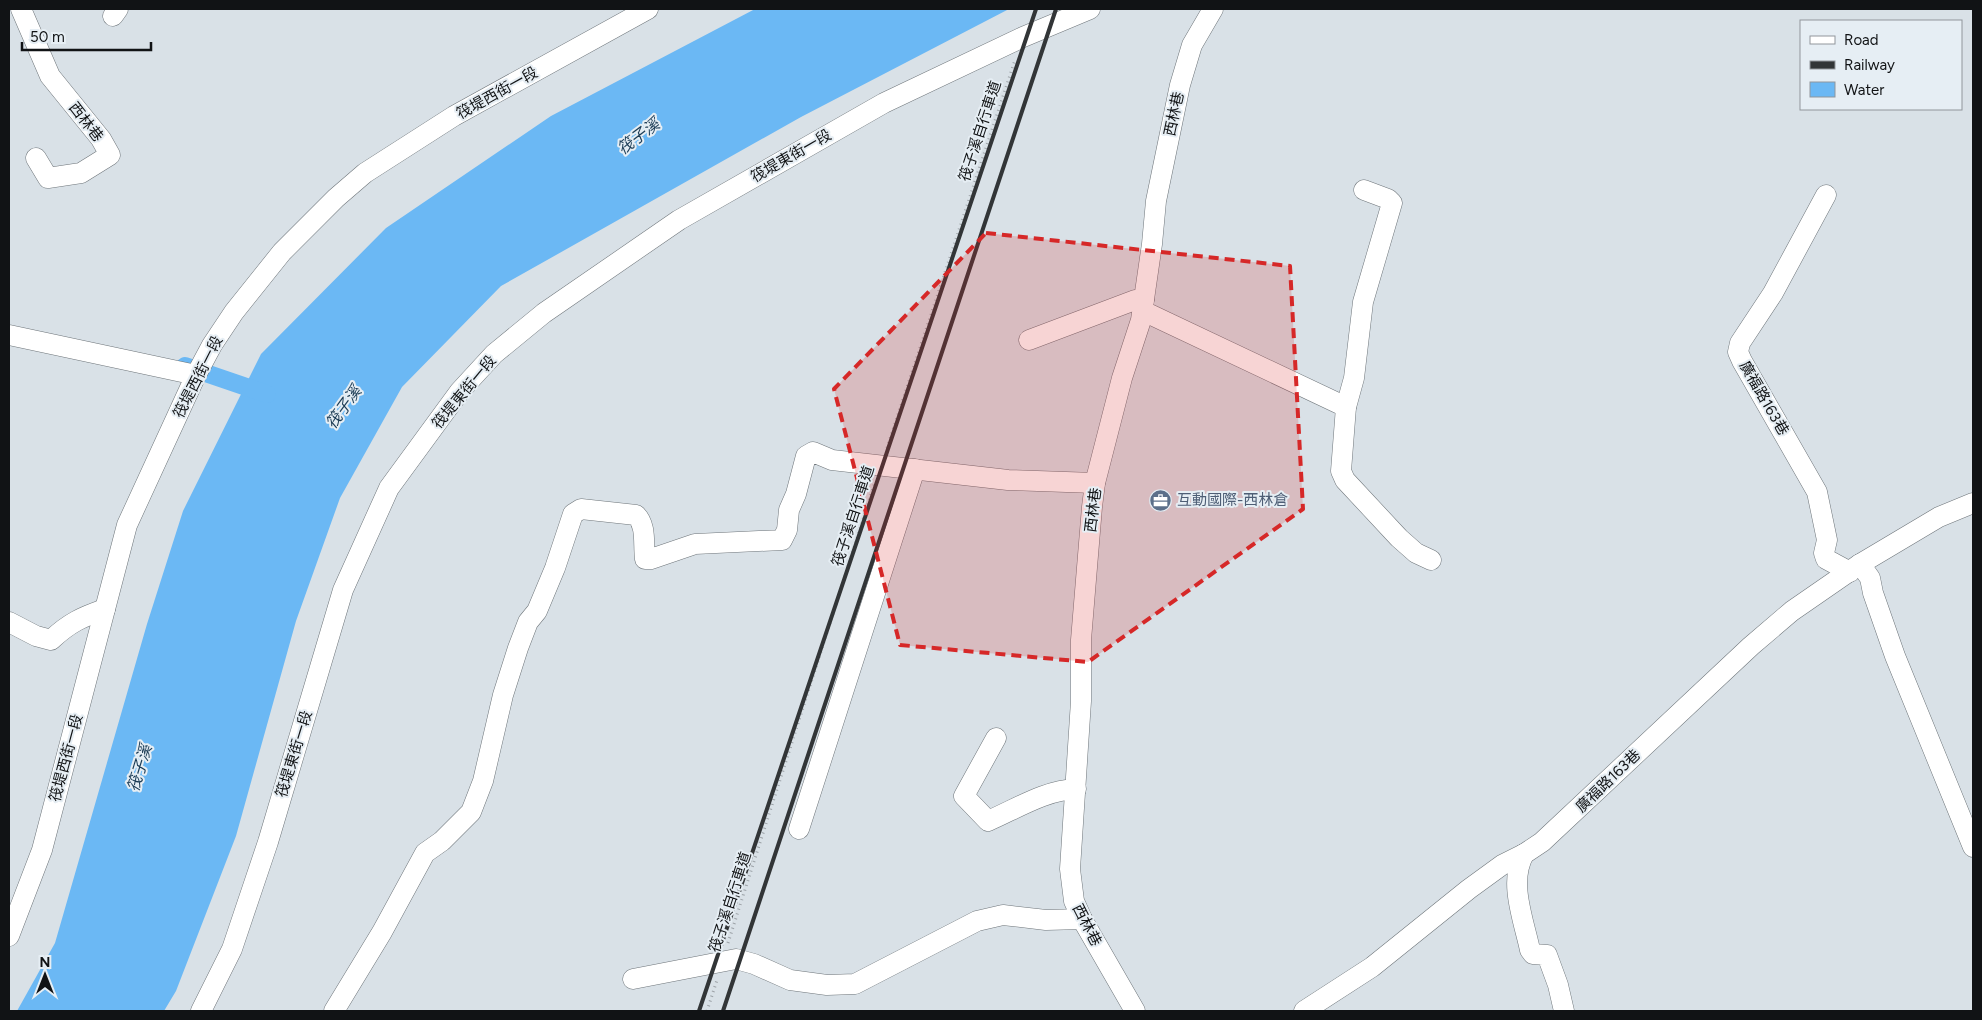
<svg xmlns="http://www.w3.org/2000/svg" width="1982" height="1020" font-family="Figtree,'Noto Sans TC',sans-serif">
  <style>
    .water { fill: #6bb8f4 }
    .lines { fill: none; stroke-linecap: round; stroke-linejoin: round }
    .canal { stroke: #6bb8f4; stroke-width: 18 }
    .minor-casing { stroke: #6e757a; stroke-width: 21 }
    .path { stroke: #9da3a8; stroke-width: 3; stroke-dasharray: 1 4; stroke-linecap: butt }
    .minor { stroke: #fff; stroke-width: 20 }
    .rail { stroke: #323537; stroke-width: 4 }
    .marked { fill: #d62828; fill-opacity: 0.2; stroke: #d62828; stroke-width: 4; stroke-dasharray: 10 6; stroke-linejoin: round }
    .labels { text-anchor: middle; stroke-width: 4; stroke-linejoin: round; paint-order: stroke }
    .street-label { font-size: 15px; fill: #111315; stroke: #e6eef4 }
    .service-label { font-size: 15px; fill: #4e5e75; stroke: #e6eef4; text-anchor: start }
    .water-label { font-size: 16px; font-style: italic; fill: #1c3c55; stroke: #e6eef4 }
  </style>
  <rect width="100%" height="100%" fill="#d9e1e7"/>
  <path class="water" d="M 755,9 L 1009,9 L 801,117 L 501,286 L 402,387 L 340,498 L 296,621 L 236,836 L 176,991 L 164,1011 L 17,1011 L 55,943 L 147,624 L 183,511 L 261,354 L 386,228 L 551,116 Z"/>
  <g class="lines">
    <path class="canal" d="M 185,366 L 267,394"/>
    <defs>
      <g id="minor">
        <path d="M 21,9 L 50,76 L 101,139 L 110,155 L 81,173 L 48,178 L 36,158"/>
        <path d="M 113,16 L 118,9"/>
        <path d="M 1364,190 L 1388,199 L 1392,203 L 1363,302 L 1354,378 L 1346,407 L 1341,471 L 1345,480 L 1399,538 L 1416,553 L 1431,560"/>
        <path d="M 1826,195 L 1773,293 L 1740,343 L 1738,352 L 1742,361 L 1817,492 L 1827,540 L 1824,553 L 1826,559 L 1850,572"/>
        <path d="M 1143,311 L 1346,407"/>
        <path d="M 9,335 L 196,375"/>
        <path d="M 1029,340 L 1135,300 L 1144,300"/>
        <path d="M 1860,564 L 1870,578 L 1873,593 L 1895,656 L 1973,847"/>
        <path d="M 9,622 L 36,636 L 51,640 C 69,623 82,617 105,609"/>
        <path d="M 996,738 L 964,796 L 988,821 C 1016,809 1045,790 1076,789"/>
        <path d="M 799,829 L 915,469"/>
        <path d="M 1524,854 C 1508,882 1524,921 1530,950 L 1533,954 L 1547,955 L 1558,985 L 1564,1011"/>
        <path d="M 9,936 L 42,850 L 127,525 L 196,375 L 212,345 L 234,312 L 282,252 L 336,198 L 365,173 L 454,116 L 648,9"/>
        <path d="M 633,979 L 736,959 L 754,964 L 790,980 L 827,985 L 855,984 L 977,921 L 1003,915 L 1046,920 L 1082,919"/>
        <path d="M 201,1011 L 232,949 L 268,842 L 343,590 L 389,488 L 460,391 L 494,354 L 544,313 L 679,220 L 884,103 L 1023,37 L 1090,9"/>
        <path d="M 334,1011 L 382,932 L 425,853 L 442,841 L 471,812 L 483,781 L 503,695 L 518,648 L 528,622 L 537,611 L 555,568 L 573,514 L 581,509 L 636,515 C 647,526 643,544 645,559 L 651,559 L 695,544 L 782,540 L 787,530 L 789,510 L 796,494 L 806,456 L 813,452 L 832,460 L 1008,480 L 1095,483"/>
        <path d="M 1135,1011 L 1082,919 L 1074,901 L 1070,869 L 1081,701 L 1081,640 L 1092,507 L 1095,483 L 1122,378 L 1141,320 L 1152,244 L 1156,201 L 1180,85 L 1192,45 L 1213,9"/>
        <path d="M 1304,1011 L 1372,967 L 1469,889 L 1502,865 L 1524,854 L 1542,842 L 1751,646 L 1792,611 L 1860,564 L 1939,517 L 1973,503"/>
      </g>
    </defs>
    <use href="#minor" class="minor-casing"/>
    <g class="path">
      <path d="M 887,448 L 1015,60"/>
      <path d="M 728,943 L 875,482"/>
      <path d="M 707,1011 L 717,980"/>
    </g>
    <use href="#minor" class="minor"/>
    <g class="rail">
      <path d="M 699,1011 L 1036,9"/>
      <path d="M 723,1011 L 1056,9"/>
    </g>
  </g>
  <path class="marked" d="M 986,233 L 1290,266 L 1303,509 L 1088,662 L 900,645 L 834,389 Z"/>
  <defs>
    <symbol id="office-disc" viewBox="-11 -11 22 22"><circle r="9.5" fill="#5c6f8a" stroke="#e6eef4"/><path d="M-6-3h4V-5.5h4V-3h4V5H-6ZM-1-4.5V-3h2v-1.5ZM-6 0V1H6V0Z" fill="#fff"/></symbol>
  </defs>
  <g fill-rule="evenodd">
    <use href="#office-disc" x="1148" y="488" width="25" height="25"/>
  </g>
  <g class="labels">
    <g class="street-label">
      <text transform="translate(497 93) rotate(-29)" y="5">筏堤西街一段</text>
      <text transform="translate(1174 114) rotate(-78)" y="5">西林巷</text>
      <text transform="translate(86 122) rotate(52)" y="5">西林巷</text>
      <text transform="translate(980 131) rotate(-72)" y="5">筏子溪自行車道</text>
      <text transform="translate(791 156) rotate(-30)" y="5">筏堤東街一段</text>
      <text transform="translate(198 377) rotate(-63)" y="5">筏堤西街一段</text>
      <text transform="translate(464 392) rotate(-50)" y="5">筏堤東街一段</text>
      <text transform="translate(1764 398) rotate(60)" y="5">廣福路163巷</text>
      <text transform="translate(1093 510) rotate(-83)" y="5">西林巷</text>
      <text transform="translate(853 516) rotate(-72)" y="5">筏子溪自行車道</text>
      <text transform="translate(294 754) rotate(-73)" y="5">筏堤東街一段</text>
      <text transform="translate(66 758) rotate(-75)" y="5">筏堤西街一段</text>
      <text transform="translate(1608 781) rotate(-44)" y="5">廣福路163巷</text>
      <text transform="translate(730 902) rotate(-72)" y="5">筏子溪自行車道</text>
      <text transform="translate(1087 925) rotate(63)" y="5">西林巷</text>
    </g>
    <g class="service-label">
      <text x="1177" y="505">互動國際-西林倉</text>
    </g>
    <g class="water-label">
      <text transform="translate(638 136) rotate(-37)" y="6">筏子溪</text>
      <text transform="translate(343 407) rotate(-54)" y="6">筏子溪</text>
      <text transform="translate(139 768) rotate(-73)" y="6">筏子溪</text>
    </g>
  </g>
  <rect width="1982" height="1020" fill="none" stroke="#111315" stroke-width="20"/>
  <rect x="1800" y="20" width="162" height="90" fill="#e6eef4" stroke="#91969b"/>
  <rect x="1810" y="36" width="25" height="8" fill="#ffffff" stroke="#91969b"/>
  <text x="1844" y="45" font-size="15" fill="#111315">Road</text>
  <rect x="1810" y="61" width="25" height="8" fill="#323537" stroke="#91969b"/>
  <text x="1844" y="70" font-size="15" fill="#111315">Railway</text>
  <rect x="1810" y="82" width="25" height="15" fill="#6bb8f4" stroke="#91969b"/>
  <text x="1844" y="95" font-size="15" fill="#111315">Water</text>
  <g transform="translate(45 975)" stroke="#e6eef4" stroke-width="4" paint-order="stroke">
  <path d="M0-4L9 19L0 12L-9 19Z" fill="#111315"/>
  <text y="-8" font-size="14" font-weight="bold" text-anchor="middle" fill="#111315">N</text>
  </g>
  <path d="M22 42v8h129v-8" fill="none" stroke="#111315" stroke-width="2.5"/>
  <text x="30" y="42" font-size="15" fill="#111315" stroke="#e6eef4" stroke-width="4" paint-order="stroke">50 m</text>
</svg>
